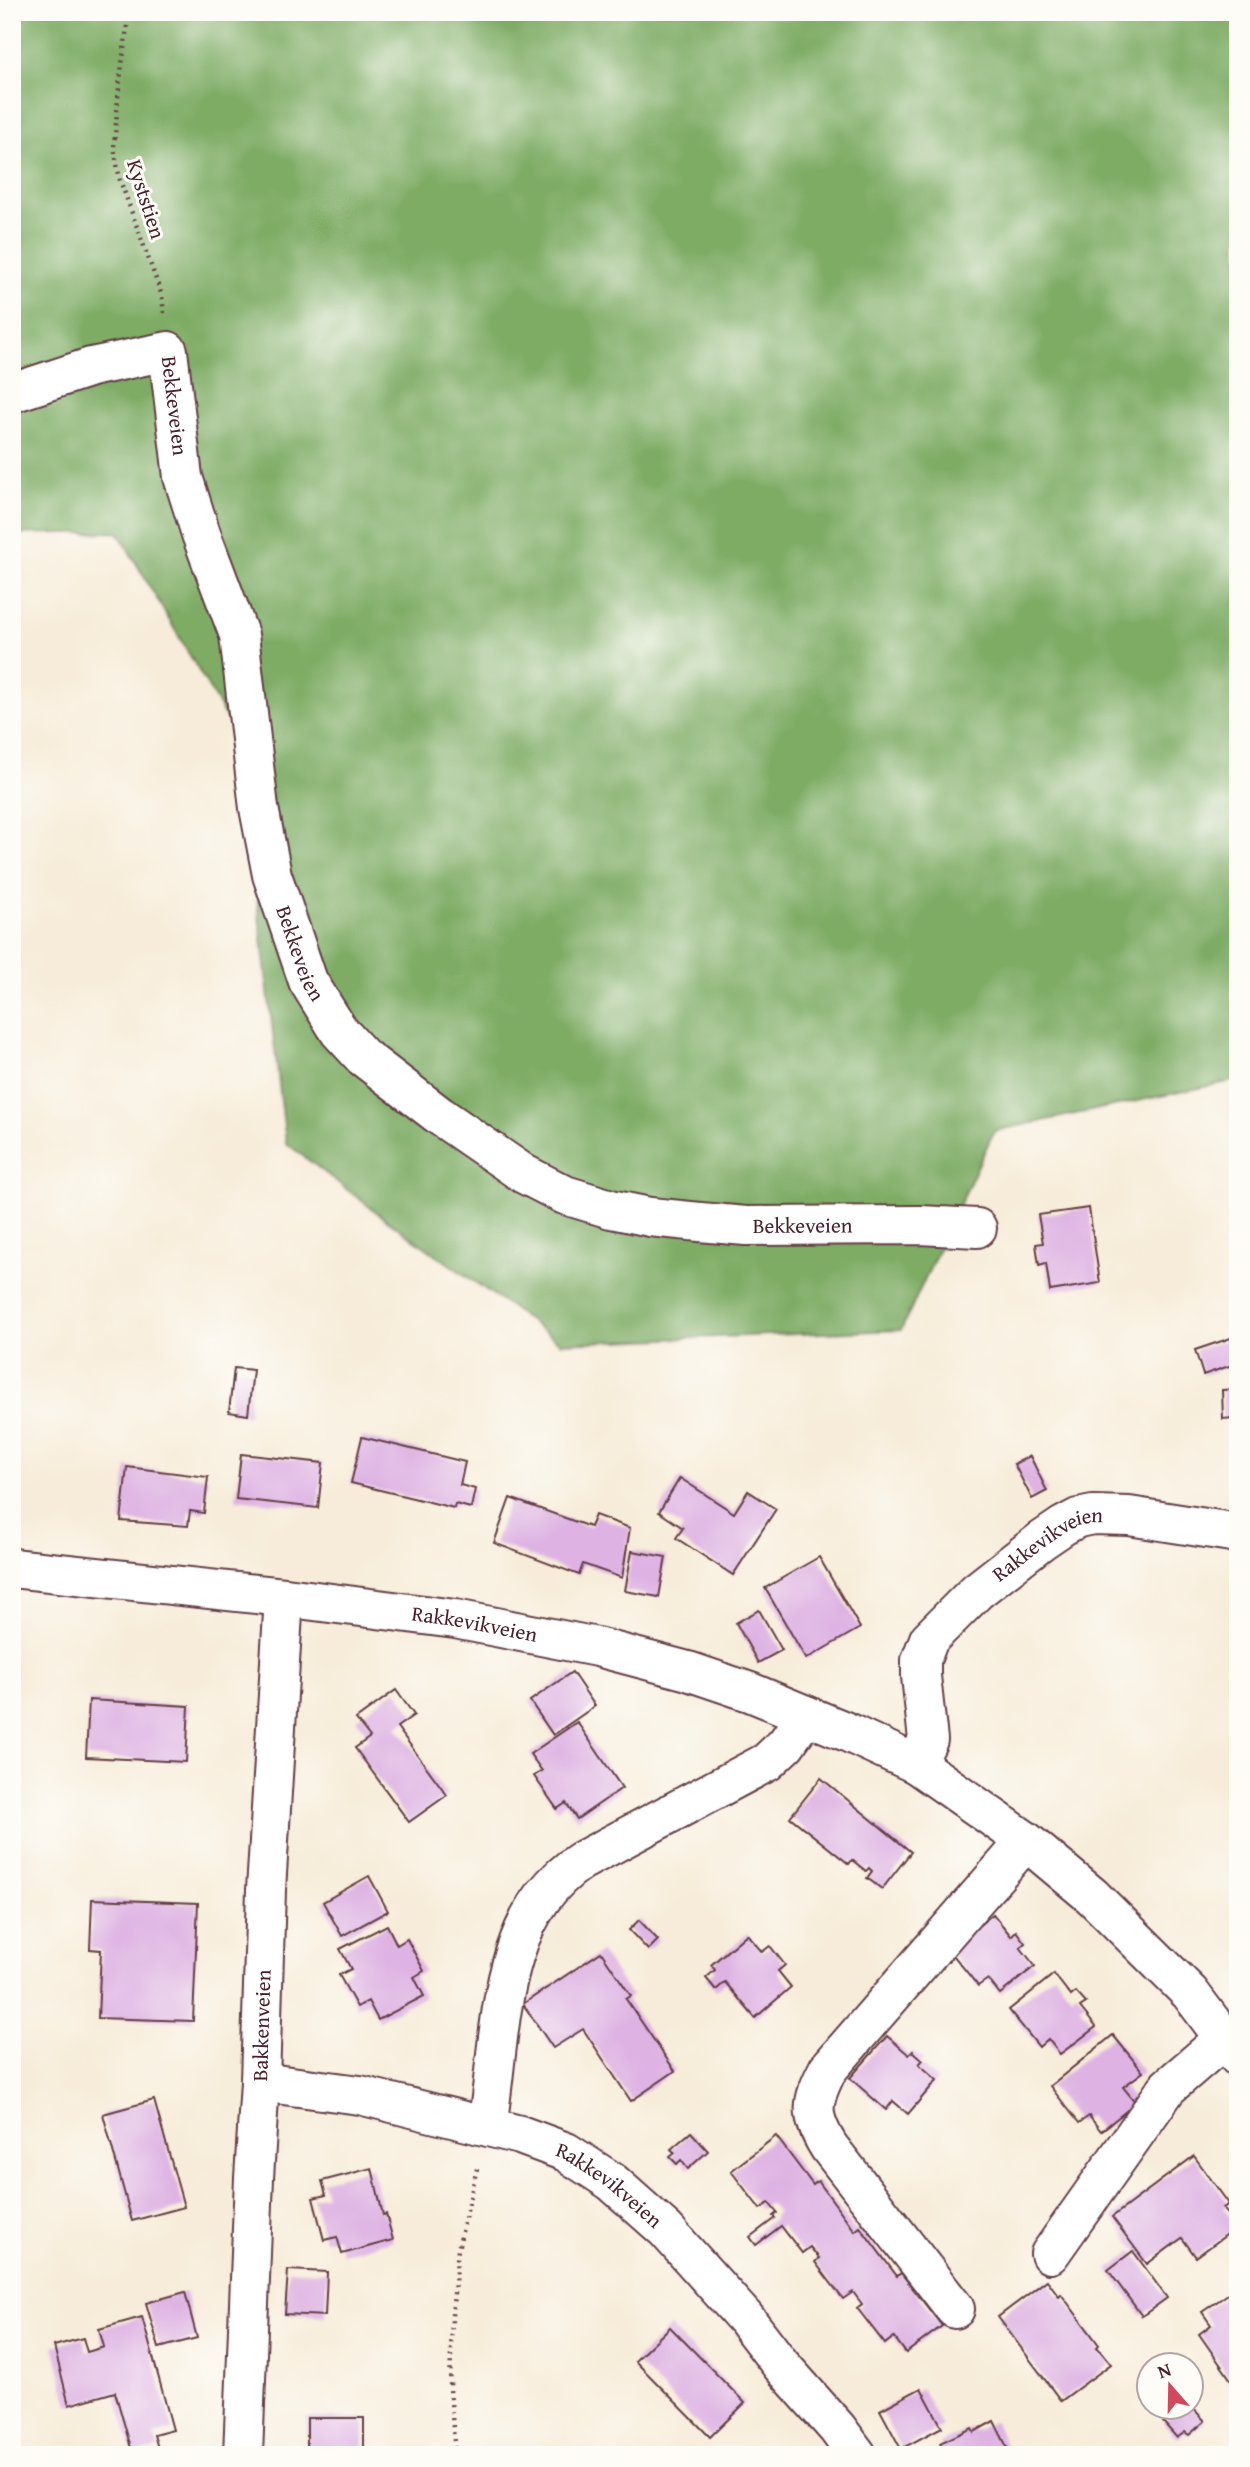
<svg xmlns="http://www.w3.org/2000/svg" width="1250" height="2467" font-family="'Gentium Book Plus',serif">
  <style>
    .forest { fill: #7eac65; stroke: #646648; stroke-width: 2 }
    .building { fill: #deb3e3 }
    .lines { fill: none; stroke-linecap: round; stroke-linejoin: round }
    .minor-casing { stroke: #643e45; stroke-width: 42 }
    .path { stroke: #643e45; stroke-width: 4.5; stroke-dasharray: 2 5; stroke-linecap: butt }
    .minor { stroke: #fff; stroke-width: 38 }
    .labels { text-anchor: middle; stroke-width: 6; stroke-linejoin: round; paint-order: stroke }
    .street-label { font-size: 21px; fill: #4a1f2b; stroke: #fdfcf7 }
  </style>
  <rect width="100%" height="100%" fill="#fdfcf7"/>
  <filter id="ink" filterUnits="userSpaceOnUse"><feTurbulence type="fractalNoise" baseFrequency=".0143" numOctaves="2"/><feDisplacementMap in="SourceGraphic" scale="14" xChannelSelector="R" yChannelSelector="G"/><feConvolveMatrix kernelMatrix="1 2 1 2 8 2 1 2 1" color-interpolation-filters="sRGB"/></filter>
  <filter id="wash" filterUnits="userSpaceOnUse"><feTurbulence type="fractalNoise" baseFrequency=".00686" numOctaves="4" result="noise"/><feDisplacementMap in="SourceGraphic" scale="28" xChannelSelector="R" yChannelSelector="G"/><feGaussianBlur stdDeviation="1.57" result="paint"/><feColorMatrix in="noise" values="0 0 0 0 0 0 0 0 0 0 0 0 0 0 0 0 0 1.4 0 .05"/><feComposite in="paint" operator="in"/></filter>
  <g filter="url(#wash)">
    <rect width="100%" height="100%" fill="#f7ecd9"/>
    <path class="forest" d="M 12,12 L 1238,12 L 1238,1063 L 1233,1081 L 994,1131 L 901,1330 L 561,1343 L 387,1220 L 286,1143 L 238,738 L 118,532 L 12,534 Z"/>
    <g id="blocks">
      <g class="building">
        <path d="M 1089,1208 L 1100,1283 L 1050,1291 L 1046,1263 L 1039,1265 L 1036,1244 L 1043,1243 L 1038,1215 Z"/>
        <path d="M 1234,1337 L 1238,1348 L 1238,1363 L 1203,1375 L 1195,1350 Z"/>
        <path d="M 234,1368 L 253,1370 L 248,1415 L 229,1412 Z"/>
        <path d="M 1238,1389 L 1238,1439 L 1235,1439 L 1234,1418 L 1223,1419 L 1222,1390 Z"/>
        <path d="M 362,1437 L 465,1462 L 460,1485 L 475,1489 L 471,1508 L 455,1504 L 454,1508 L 351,1483 Z"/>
        <path d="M 241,1454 L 323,1463 L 318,1508 L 236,1499 Z"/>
        <path d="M 1030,1456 L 1047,1491 L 1032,1499 L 1014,1464 Z"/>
        <path d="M 127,1467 L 208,1477 L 204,1513 L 190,1511 L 188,1526 L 121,1521 Z"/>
        <path d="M 680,1478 L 734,1513 L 748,1491 L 776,1509 L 733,1575 L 676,1538 L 683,1528 L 659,1512 Z"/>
        <path d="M 510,1498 L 590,1527 L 595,1515 L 630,1528 L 622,1578 L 583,1564 L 579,1575 L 494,1543 Z"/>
        <path d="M 632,1551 L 666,1557 L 659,1597 L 625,1591 Z"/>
        <path d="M 819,1557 L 860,1628 L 806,1659 L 765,1588 Z"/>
        <path d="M 759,1610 L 782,1650 L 758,1663 L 736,1623 Z"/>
        <path d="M 572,1672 L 595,1706 L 553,1735 L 530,1701 Z"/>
        <path d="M 396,1690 L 414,1715 L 397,1727 L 447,1795 L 409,1822 L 355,1748 L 370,1737 L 356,1719 Z"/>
        <path d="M 89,1700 L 189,1706 L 186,1762 L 86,1757 Z"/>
        <path d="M 577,1722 L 622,1788 L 577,1819 L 566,1803 L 557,1809 L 534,1776 L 542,1771 L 530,1754 Z"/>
        <path d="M 821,1778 L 911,1852 L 882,1889 L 867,1878 L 872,1871 L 869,1868 L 866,1871 L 852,1860 L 849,1864 L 790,1817 Z"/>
        <path d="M 369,1876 L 388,1911 L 342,1936 L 323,1902 Z"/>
        <path d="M 92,1899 L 198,1903 L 193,2021 L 98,2018 L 101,1950 L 90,1949 Z"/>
        <path d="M 993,1914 L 1011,1936 L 1016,1931 L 1025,1943 L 1020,1947 L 1035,1966 L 1000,1994 L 988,1979 L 978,1986 L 949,1950 Z"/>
        <path d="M 639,1920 L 658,1940 L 648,1950 L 629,1930 Z"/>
        <path d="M 387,1925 L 397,1945 L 407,1939 L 424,1971 L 414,1977 L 424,1996 L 378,2020 L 368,2001 L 357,2007 L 339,1975 L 351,1969 L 340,1949 Z"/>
        <path d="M 747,1934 L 762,1952 L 770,1946 L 785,1965 L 778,1971 L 791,1987 L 755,2018 L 725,1982 L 716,1990 L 706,1978 L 715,1970 L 711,1965 Z"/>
        <path d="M 601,1952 L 631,1996 L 626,1999 L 675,2071 L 631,2101 L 583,2029 L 553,2048 L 523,2004 Z"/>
        <path d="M 1054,1974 L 1071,1996 L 1076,1992 L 1086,2003 L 1080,2007 L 1096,2027 L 1060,2054 L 1048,2039 L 1039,2047 L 1009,2010 Z"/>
        <path d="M 1113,2035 L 1143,2072 L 1123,2087 L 1136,2103 L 1101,2131 L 1089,2116 L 1079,2123 L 1050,2086 Z"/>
        <path d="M 887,2036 L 909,2055 L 913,2051 L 923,2060 L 919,2064 L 937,2080 L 908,2114 L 893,2101 L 886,2110 L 850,2078 Z"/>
        <path d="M 154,2100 L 184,2207 L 132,2221 L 103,2114 Z"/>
        <path d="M 691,2132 L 708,2151 L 688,2169 L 681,2160 L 677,2164 L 670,2157 L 675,2153 L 671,2149 Z"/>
        <path d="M 776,2136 L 813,2185 L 818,2181 L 855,2231 L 860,2227 L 897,2276 L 901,2273 L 942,2326 L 906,2353 L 894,2337 L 885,2344 L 857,2308 L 862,2304 L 853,2292 L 843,2299 L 815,2262 L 819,2258 L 810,2247 L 802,2253 L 781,2226 L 756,2245 L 750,2237 L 775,2218 L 773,2216 L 777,2213 L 769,2203 L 760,2209 L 731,2171 Z"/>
        <path d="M 1194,2156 L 1229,2204 L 1223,2208 L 1237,2227 L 1196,2257 L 1182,2238 L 1147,2264 L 1112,2217 Z"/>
        <path d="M 372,2168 L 383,2215 L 386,2214 L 393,2240 L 342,2254 L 337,2237 L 324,2240 L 313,2198 L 326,2195 L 322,2181 Z"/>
        <path d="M 1133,2251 L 1167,2298 L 1142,2316 L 1108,2270 Z"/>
        <path d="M 288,2270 L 327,2272 L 325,2316 L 285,2314 Z"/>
        <path d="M 1047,2280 L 1059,2296 L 1061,2294 L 1099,2345 L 1097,2347 L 1111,2364 L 1061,2401 L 998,2317 Z"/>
        <path d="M 185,2292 L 197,2338 L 159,2348 L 146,2303 Z"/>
        <path d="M 1231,2292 L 1238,2301 L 1238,2390 L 1199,2334 L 1211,2325 L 1202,2312 Z"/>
        <path d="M 142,2317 L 173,2430 L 154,2435 L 158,2448 L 133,2455 L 115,2392 L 69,2405 L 54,2346 L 83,2338 L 87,2352 L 104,2347 L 99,2329 Z"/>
        <path d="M 670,2327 L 745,2403 L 710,2437 L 635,2361 Z"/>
        <path d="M 921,2388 L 942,2427 L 901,2449 L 880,2410 Z"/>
        <path d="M 1190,2405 L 1205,2421 L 1189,2435 L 1185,2432 L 1177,2438 L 1163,2422 L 1171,2415 L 1168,2412 L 1173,2408 L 1190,2408 Z"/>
        <path d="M 307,2418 L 364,2418 L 364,2453 L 307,2454 Z"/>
        <path d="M 994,2421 L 1011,2455 L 937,2455 L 935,2451 L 942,2448 L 940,2443 L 972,2428 L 974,2432 Z"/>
      </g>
    </g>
  </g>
  <g filter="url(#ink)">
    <use href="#blocks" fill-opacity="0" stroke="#643e45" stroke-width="2"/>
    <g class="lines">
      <defs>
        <g id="minor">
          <path id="s1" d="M 12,393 L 91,367 L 168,351 L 183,477 L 201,534 L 239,635 L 259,808 L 272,875 L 308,981 L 339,1031 L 363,1057 L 440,1116 L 524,1174 L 565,1195 L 611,1209 L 650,1217 L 700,1222 L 746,1226 L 920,1225 L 977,1228"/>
          <path id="s2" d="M 12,1568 L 284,1597 L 455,1619 L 597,1647 L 688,1671 L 750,1692 L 847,1732 L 916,1764 L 1026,1841 L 1092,1896 L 1190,1993 L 1238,2057"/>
          <path id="s3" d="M 916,1764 L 928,1740 L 921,1676 L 921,1660 L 929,1639 L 977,1591 L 1041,1541 L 1063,1526 L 1078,1518 L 1093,1515 L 1129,1516 L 1238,1533"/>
          <path id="s4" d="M 260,2082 L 360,2095 L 520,2135 L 566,2152 L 612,2182 L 666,2230 L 745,2318 L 781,2365 L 837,2428 L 857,2455"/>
          <path d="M 487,2126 C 502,2036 495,1917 581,1861 L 767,1762 L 786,1744 L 806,1715"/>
          <path d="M 1050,2254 L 1168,2087 L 1225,2038"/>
          <path d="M 955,2309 L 829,2147 C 809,2115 811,2102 828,2069 L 1026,1841"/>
          <path id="s5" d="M 243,2455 L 254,2178 L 260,2082 L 266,1890 L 284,1597"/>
        </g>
      </defs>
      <use href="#minor" class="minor-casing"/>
      <g class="path">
        <path d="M 129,12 L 119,87 L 114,148 L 120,180 L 162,296 L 164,314"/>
        <path d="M 455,2455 L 450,2389 L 452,2316 L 458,2249 L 478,2164"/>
      </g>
      <use href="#minor" class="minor"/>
    </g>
  </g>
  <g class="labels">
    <g class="street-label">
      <text transform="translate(146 199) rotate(72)" y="7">Kyststien</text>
      <text dy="7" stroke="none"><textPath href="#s1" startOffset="217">Bekkeveien</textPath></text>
      <text dy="7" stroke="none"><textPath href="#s1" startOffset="782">Bekkeveien</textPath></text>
      <text dy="7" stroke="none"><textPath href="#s1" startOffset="1391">Bekkeveien</textPath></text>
      <text dy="7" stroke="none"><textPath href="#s3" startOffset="284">Rakkevikveien</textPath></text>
      <text dy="7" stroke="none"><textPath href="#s2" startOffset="466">Rakkevikveien</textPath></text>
      <text dy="7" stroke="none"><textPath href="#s5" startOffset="430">Bakkenveien</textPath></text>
      <text dy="7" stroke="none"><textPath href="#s4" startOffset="369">Rakkevikveien</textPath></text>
    </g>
  </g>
  <rect width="1250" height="2467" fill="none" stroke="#fdfcf7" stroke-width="42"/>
  <g transform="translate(1170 2386) rotate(340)"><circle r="33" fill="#fdfcf7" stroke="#b5a4a5" stroke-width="2"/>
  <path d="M0-5L12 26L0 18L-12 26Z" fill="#d1495b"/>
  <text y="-10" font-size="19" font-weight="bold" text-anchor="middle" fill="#4a1f2b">N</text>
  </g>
</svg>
